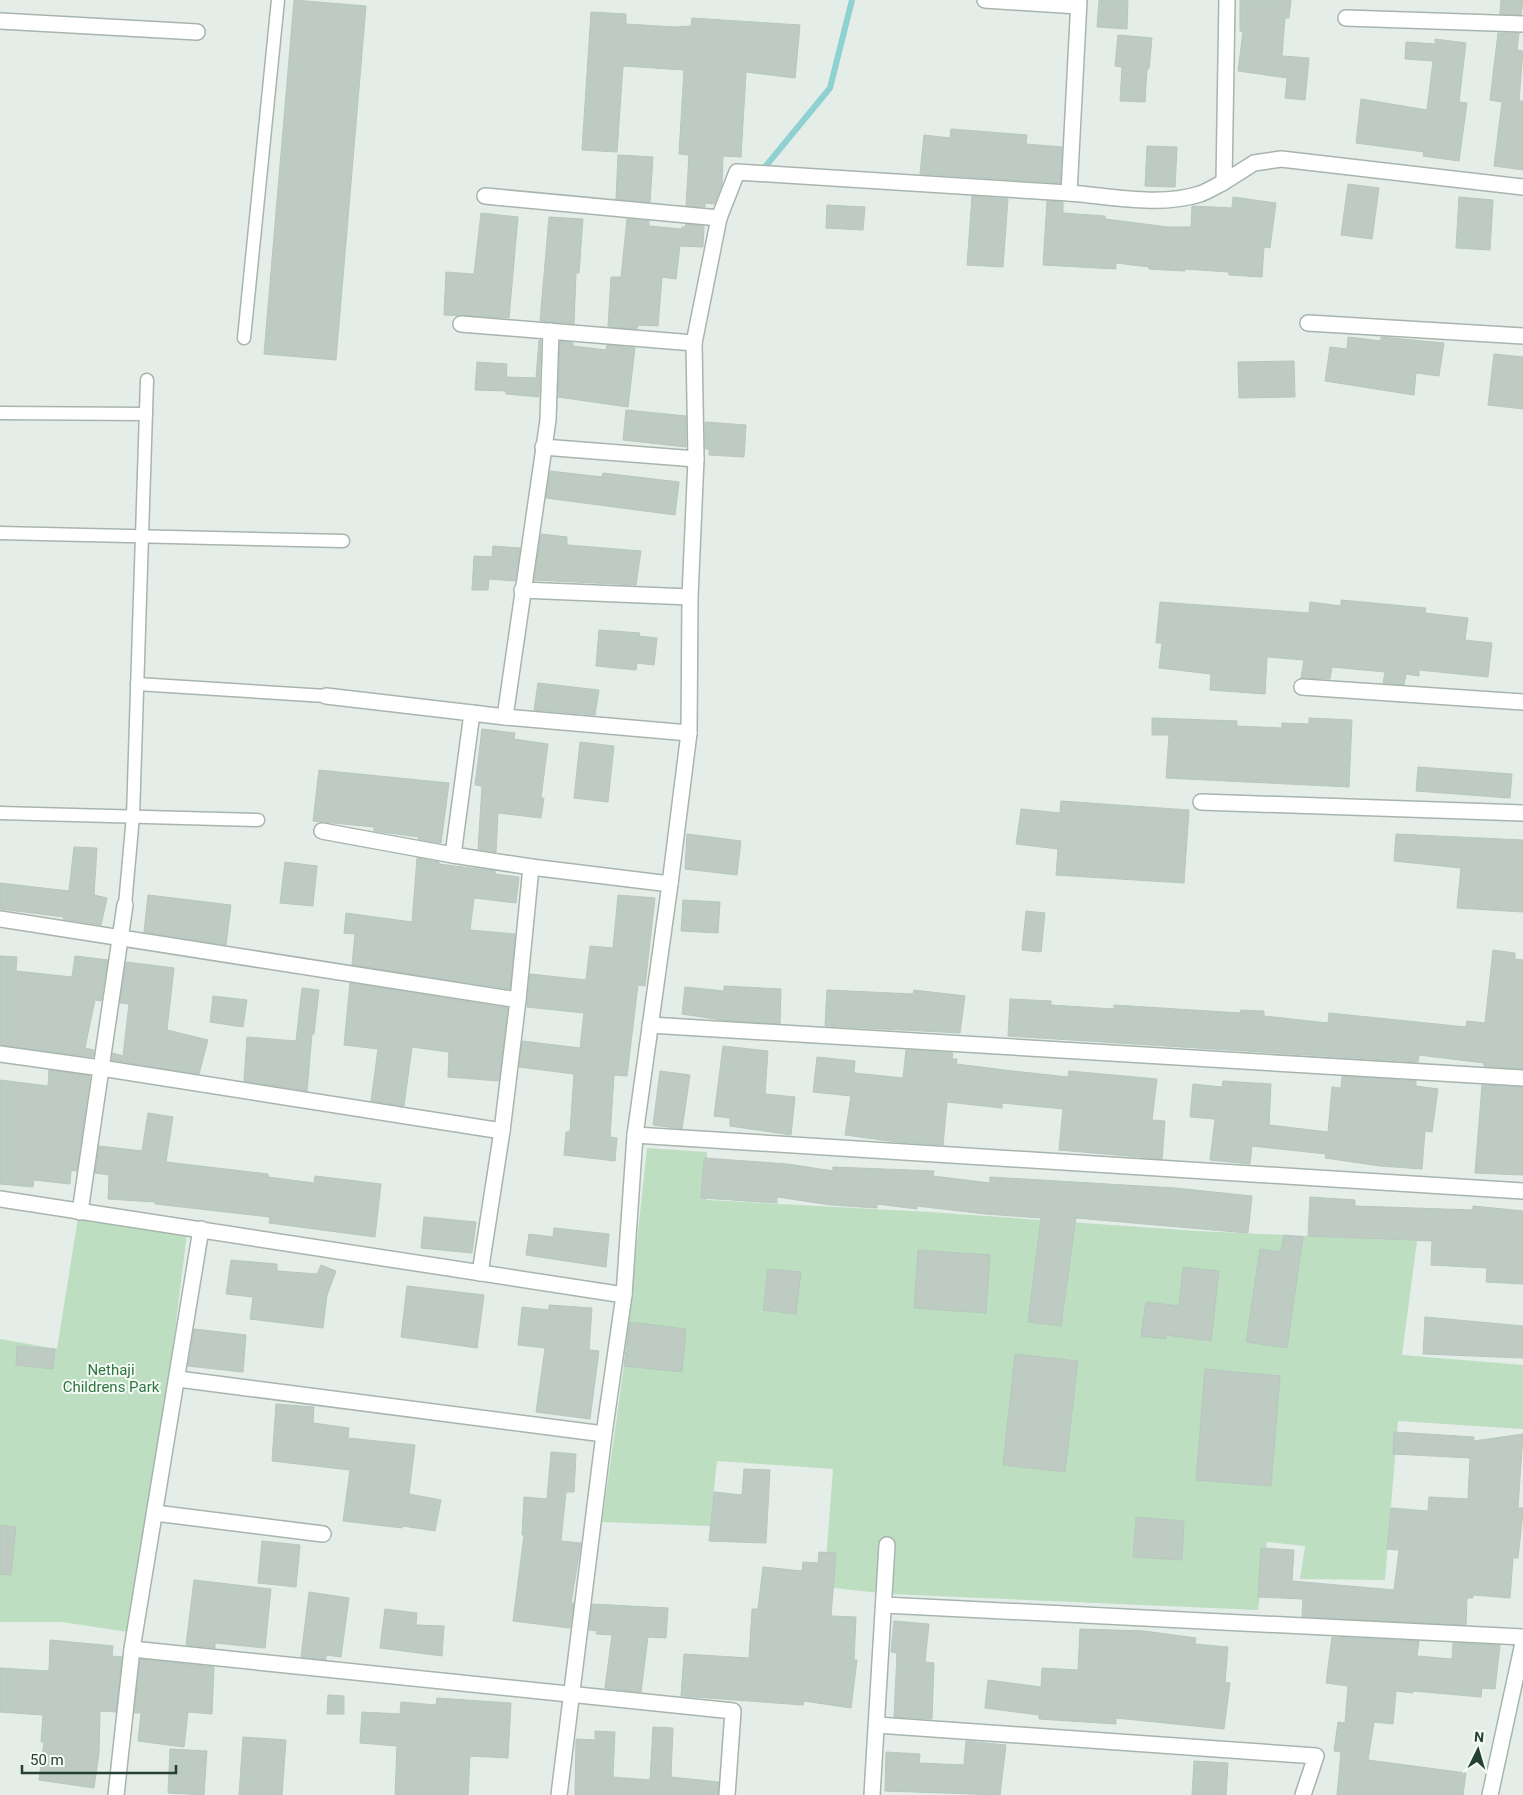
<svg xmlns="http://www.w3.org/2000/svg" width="1523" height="1795" font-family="Roboto,sans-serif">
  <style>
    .green { fill: #bedec1 }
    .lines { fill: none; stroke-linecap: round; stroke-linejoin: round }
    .stream { stroke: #8ed1d0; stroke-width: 6 }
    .building { fill: #bdcbc3; stroke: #b7c7be }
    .lane-casing { stroke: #a7b5ae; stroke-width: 15 }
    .street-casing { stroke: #a7b5ae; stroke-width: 18 }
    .secondary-casing { stroke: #a3b9ae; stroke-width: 18 }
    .lane { stroke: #fff; stroke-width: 12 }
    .street { stroke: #fff; stroke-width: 15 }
    .secondary { stroke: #fff; stroke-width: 15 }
    .labels { text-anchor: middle; stroke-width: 4; stroke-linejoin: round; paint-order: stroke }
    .park-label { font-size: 15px; fill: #2f753e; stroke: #f5faf7 }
  </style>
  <rect width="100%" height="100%" fill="#e4ede8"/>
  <g class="green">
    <path d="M 647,1148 L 707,1152 L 707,1200 L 929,1212 L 1197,1231 L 1417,1241 L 1402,1355 L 1523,1365 L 1523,1429 L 1398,1421 L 1385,1580 L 1300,1579 L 1305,1546 L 1267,1542 L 1258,1610 L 890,1594 L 824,1587 L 833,1469 L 717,1461 L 710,1526 L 602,1522 L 623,1373 Z"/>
    <path d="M 78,1218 L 187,1233 L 169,1380 L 128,1632 L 62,1622 L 0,1622 L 0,1339 L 57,1349 Z"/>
  </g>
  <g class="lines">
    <path class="stream" d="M 765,167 L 830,88 L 852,0"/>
  </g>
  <g class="building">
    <path d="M 294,0 L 366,6 L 336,360 L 264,354 Z"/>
    <path d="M 1099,0 L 1128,0 L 1127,29 L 1097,27 Z"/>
    <path d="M 1240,0 L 1291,0 L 1289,18 L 1285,18 L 1282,56 L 1309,58 L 1305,100 L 1285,98 L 1287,78 L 1238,71 L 1243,32 L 1240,31 Z"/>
    <path d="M 1501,0 L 1523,0 L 1521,15 L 1500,14 Z"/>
    <path d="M 591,12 L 626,14 L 626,24 L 674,27 L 691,26 L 692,18 L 800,25 L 795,78 L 746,72 L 741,157 L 723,156 L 722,184 L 714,204 L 705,203 L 705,207 L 686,206 L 689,155 L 679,154 L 684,70 L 623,66 L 617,152 L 582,150 Z"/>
    <path d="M 1498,33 L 1519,33 L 1517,50 L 1523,51 L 1519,101 L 1523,101 L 1523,170 L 1494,166 L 1502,102 L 1490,100 Z"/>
    <path d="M 1118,35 L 1152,38 L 1149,69 L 1147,69 L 1145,102 L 1120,101 L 1122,67 L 1115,66 Z"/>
    <path d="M 1435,39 L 1466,43 L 1459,102 L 1467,103 L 1459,161 L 1423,156 L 1424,152 L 1356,143 L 1361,99 L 1427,110 L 1433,61 L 1405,59 L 1406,42 L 1435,44 Z"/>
    <path d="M 951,129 L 1027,135 L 1026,144 L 1062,147 L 1060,183 L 920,174 L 924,135 L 950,138 Z"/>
    <path d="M 1147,146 L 1177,147 L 1175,187 L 1145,186 Z"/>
    <path d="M 618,155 L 653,157 L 650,202 L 616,199 Z"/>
    <path d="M 1348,184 L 1379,188 L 1372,239 L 1341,235 Z"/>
    <path d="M 972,196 L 1008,199 L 1003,267 L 967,265 Z"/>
    <path d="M 1233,197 L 1276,203 L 1270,248 L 1264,247 L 1262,277 L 1229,275 L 1229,272 L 1185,269 L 1185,271 L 1149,269 L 1149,267 L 1116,263 L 1116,269 L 1043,265 L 1047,201 L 1063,202 L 1063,213 L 1105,216 L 1105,219 L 1168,227 L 1191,227 L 1192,206 L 1232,208 Z"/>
    <path d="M 1459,197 L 1493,200 L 1490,250 L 1456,248 Z"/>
    <path d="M 827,205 L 865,207 L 863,230 L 826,228 Z"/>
    <path d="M 481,213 L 518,217 L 509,318 L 444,315 L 446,272 L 474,274 Z"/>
    <path d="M 549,217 L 583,219 L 579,273 L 576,273 L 574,324 L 540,321 Z"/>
    <path d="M 627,219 L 649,221 L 649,226 L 682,229 L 682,227 L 685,227 L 686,224 L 704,226 L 703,247 L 680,246 L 676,279 L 662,277 L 658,326 L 638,325 L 637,329 L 608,327 L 611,277 L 621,277 Z"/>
    <path d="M 1348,337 L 1381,341 L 1381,337 L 1444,343 L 1439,376 L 1416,373 L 1414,395 L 1325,381 L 1330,347 L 1347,349 Z"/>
    <path d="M 539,340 L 541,340 L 539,397 L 506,394 L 506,391 L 475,390 L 477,362 L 507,364 L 506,382 L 507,377 L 536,378 Z"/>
    <path d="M 560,341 L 573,343 L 573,346 L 606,350 L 607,345 L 635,348 L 628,407 L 558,397 Z"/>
    <path d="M 1494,354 L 1523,357 L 1523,409 L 1488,405 Z"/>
    <path d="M 1294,361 L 1295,397 L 1239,398 L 1238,362 Z"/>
    <path d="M 626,410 L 686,416 L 686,447 L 623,440 Z"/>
    <path d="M 705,422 L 746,425 L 744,457 L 709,455 L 709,449 L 705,449 Z"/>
    <path d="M 550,471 L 602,477 L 603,473 L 679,482 L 675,515 L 546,498 Z"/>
    <path d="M 541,534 L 567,537 L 567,545 L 641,551 L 636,585 L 534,580 Z"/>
    <path d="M 493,546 L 520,548 L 515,581 L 489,579 L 488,590 L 472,590 L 474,556 L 492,557 Z"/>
    <path d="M 1341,600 L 1426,608 L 1425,613 L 1468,618 L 1465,640 L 1492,643 L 1488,677 L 1419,670 L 1419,676 L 1406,674 L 1404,685 L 1383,683 L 1385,672 L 1332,667 L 1330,679 L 1301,678 L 1304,660 L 1267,657 L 1265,694 L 1210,690 L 1211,674 L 1159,668 L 1162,643 L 1156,643 L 1160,602 L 1309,613 L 1310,602 L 1341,606 Z"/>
    <path d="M 599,630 L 640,633 L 639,636 L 657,638 L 654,665 L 637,663 L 636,670 L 596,666 Z"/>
    <path d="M 538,683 L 599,690 L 595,715 L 534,710 Z"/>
    <path d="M 1152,718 L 1237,721 L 1237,726 L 1282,728 L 1282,723 L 1309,724 L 1309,718 L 1352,720 L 1349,787 L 1166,778 L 1169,735 L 1152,735 Z"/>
    <path d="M 482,729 L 515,733 L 514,739 L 548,744 L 541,798 L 544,798 L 541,818 L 498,813 L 496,852 L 478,849 L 482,786 L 475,785 Z"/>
    <path d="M 580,742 L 614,746 L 608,802 L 574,798 Z"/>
    <path d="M 1418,767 L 1512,774 L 1510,798 L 1416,791 Z"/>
    <path d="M 319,770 L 449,783 L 441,843 L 418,839 L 419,837 L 374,831 L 374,827 L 313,821 Z"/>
    <path d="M 1061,801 L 1189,810 L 1184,883 L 1056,875 L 1058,849 L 1016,844 L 1021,809 L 1060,813 Z"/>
    <path d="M 687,834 L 741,841 L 737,875 L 685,869 Z"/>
    <path d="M 1396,834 L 1523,840 L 1523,912 L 1457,908 L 1461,868 L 1394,861 Z"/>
    <path d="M 74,847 L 97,848 L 94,895 L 107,898 L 101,925 L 63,919 L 64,917 L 0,909 L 0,883 L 69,891 Z"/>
    <path d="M 417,858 L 439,862 L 439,864 L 495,871 L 495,874 L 519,877 L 516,903 L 474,898 L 470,930 L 515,934 L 510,989 L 352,965 L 355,934 L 344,933 L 346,913 L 412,922 Z"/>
    <path d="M 285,862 L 317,866 L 313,906 L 280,903 Z"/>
    <path d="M 148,895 L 231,905 L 226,945 L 144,932 Z"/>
    <path d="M 618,895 L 655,898 L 645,986 L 638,985 L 627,1076 L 614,1075 L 610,1137 L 617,1138 L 615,1161 L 564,1155 L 566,1132 L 570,1132 L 574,1074 L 519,1067 L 522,1041 L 580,1048 L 584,1013 L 527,1007 L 530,974 L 586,980 L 590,946 L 613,948 Z"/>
    <path d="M 683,900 L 720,902 L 718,933 L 681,931 Z"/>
    <path d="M 1026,911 L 1045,913 L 1041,952 L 1022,950 Z"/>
    <path d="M 1493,950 L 1515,953 L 1515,959 L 1523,960 L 1523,1069 L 1484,1066 L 1484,1063 L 1419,1055 L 1418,1062 L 1008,1036 L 1010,999 L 1051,1001 L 1051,1005 L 1114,1009 L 1114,1005 L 1240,1013 L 1241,1010 L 1264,1011 L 1264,1016 L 1328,1023 L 1329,1013 L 1466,1027 L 1467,1021 L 1485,1023 Z"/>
    <path d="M 0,956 L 17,957 L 16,971 L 72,977 L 75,956 L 108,960 L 101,1001 L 95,1000 L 85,1048 L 94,1050 L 93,1057 L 0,1045 Z"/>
    <path d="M 126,962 L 174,968 L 167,1030 L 208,1040 L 199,1074 L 112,1060 L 113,1053 L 123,1056 L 129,1004 L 120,1003 Z"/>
    <path d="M 350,983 L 508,1008 L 499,1081 L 448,1077 L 449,1052 L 412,1047 L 404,1106 L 371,1101 L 378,1049 L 344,1045 Z"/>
    <path d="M 724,986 L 781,989 L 780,1024 L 722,1020 L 682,1014 L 685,987 L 724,991 Z"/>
    <path d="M 302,988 L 319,990 L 314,1034 L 312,1034 L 307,1091 L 244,1081 L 247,1037 L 296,1041 Z"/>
    <path d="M 827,990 L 913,994 L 914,990 L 965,996 L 960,1033 L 825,1026 Z"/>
    <path d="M 213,996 L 247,1000 L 243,1027 L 210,1022 Z"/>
    <path d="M 723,1046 L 768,1051 L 765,1094 L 795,1097 L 791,1135 L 730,1126 L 730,1118 L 714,1116 Z"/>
    <path d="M 906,1050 L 953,1053 L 952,1059 L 957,1059 L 956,1064 L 1013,1071 L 1068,1077 L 1069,1071 L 1157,1079 L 1152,1120 L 1165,1121 L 1162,1159 L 1059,1150 L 1063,1109 L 1002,1103 L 1002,1108 L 947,1102 L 943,1145 L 897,1142 L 845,1135 L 851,1096 L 813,1092 L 817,1057 L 855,1061 L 854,1073 L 903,1078 Z"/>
    <path d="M 49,1070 L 90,1076 L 77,1171 L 71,1170 L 70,1184 L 34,1180 L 33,1187 L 0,1184 L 0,1080 L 48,1086 Z"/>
    <path d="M 660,1071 L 690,1075 L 682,1129 L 653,1125 Z"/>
    <path d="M 1342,1076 L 1416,1081 L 1416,1086 L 1438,1089 L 1432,1132 L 1425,1131 L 1422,1169 L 1380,1166 L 1325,1158 L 1326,1154 L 1252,1146 L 1250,1164 L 1210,1160 L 1215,1119 L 1190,1117 L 1193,1084 L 1222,1087 L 1223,1081 L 1271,1084 L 1269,1125 L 1328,1132 L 1332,1087 L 1341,1088 Z"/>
    <path d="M 1482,1085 L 1523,1087 L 1523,1175 L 1475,1173 Z"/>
    <path d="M 148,1113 L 173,1117 L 166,1162 L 268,1174 L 268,1177 L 314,1183 L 315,1176 L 381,1184 L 375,1237 L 269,1223 L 270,1217 L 155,1204 L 155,1202 L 108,1199 L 109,1175 L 95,1173 L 99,1146 L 142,1151 Z"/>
    <path d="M 704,1158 L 788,1164 L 833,1171 L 833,1167 L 934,1171 L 933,1176 L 990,1183 L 990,1177 L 1175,1188 L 1252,1196 L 1248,1233 L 1076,1218 L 1061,1326 L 1028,1322 L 1041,1218 L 985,1214 L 917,1206 L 917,1209 L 877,1204 L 877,1208 L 831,1205 L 777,1197 L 777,1203 L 701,1198 Z"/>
    <path d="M 1310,1197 L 1355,1200 L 1355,1206 L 1473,1210 L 1473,1206 L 1523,1211 L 1523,1284 L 1486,1282 L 1487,1268 L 1431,1265 L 1432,1241 L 1308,1236 Z"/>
    <path d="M 424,1217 L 476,1222 L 472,1253 L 421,1248 Z"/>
    <path d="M 554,1228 L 609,1234 L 606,1267 L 526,1255 L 529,1234 L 553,1237 Z"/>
    <path d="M 1284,1235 L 1303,1237 L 1287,1348 L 1246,1342 L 1260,1249 L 1281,1252 Z"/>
    <path d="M 918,1250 L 990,1255 L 986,1313 L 914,1308 Z"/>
    <path d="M 231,1260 L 277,1264 L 277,1271 L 317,1274 L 321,1265 L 336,1271 L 327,1295 L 323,1328 L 250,1319 L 253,1297 L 226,1294 Z"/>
    <path d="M 1183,1267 L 1219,1271 L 1211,1341 L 1166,1335 L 1166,1339 L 1141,1336 L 1146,1302 L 1179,1306 Z"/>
    <path d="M 768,1269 L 801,1272 L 796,1314 L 763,1310 Z"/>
    <path d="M 407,1286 L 484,1295 L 477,1348 L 401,1337 Z"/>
    <path d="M 549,1305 L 592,1308 L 589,1350 L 599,1351 L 590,1419 L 536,1412 L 545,1348 L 518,1345 L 522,1307 L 549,1310 Z"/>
    <path d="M 1425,1317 L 1523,1326 L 1523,1358 L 1423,1354 Z"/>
    <path d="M 630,1322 L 686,1329 L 682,1372 L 624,1366 Z"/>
    <path d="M 194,1329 L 246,1335 L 243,1372 L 188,1366 Z"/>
    <path d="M 17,1346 L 55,1349 L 53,1369 L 16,1365 Z"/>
    <path d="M 1015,1354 L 1078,1361 L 1065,1472 L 1003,1465 Z"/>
    <path d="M 1205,1369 L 1280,1376 L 1271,1486 L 1196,1480 Z"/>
    <path d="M 276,1404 L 314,1407 L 313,1423 L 349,1428 L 348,1438 L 415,1445 L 409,1494 L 441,1500 L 435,1531 L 403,1526 L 402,1528 L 343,1521 L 350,1470 L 272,1461 Z"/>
    <path d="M 1394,1432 L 1474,1437 L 1474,1441 L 1523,1434 L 1518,1508 L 1523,1508 L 1523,1512 L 1518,1558 L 1513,1558 L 1510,1598 L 1473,1595 L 1473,1598 L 1467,1598 L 1466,1625 L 1302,1617 L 1303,1599 L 1258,1597 L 1261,1548 L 1294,1550 L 1292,1581 L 1394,1590 L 1399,1550 L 1387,1549 L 1391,1508 L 1428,1511 L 1429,1497 L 1468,1499 L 1470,1458 L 1393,1454 Z"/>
    <path d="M 551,1452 L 576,1454 L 574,1492 L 566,1492 L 561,1541 L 581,1543 L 571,1603 L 574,1603 L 570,1628 L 513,1621 L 524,1535 L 522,1535 L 524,1497 L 547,1499 Z"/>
    <path d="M 744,1469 L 770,1470 L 766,1543 L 709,1541 L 714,1492 L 742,1495 Z"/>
    <path d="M 1136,1517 L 1184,1521 L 1182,1560 L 1133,1557 Z"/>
    <path d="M 0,1525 L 16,1527 L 11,1575 L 0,1574 Z"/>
    <path d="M 262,1541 L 300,1545 L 296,1587 L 258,1583 Z"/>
    <path d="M 819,1552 L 836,1553 L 831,1616 L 856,1617 L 854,1660 L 857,1660 L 851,1708 L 804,1701 L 803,1705 L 681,1696 L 684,1654 L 749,1658 L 752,1609 L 758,1609 L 763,1567 L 802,1571 L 803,1562 L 818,1563 Z"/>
    <path d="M 194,1580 L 271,1589 L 265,1648 L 215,1643 L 215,1648 L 186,1645 Z"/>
    <path d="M 309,1592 L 349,1598 L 341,1657 L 326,1655 L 326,1660 L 301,1657 Z"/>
    <path d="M 592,1604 L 668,1608 L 666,1638 L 648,1637 L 641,1692 L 605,1688 L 612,1635 L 596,1634 L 597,1631 L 589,1630 Z"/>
    <path d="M 385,1609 L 417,1613 L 416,1625 L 444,1626 L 442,1656 L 380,1648 Z"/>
    <path d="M 894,1621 L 929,1624 L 925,1662 L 934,1663 L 932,1719 L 894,1717 L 897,1653 L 891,1652 Z"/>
    <path d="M 1080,1629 L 1144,1631 L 1196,1638 L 1195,1644 L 1228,1647 L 1225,1682 L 1230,1683 L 1224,1729 L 1116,1718 L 1116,1724 L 1039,1719 L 1039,1715 L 985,1708 L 988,1680 L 1041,1687 L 1042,1668 L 1078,1670 Z"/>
    <path d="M 1332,1637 L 1419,1641 L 1417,1656 L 1452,1659 L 1453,1643 L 1500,1645 L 1495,1689 L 1482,1688 L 1481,1697 L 1413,1691 L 1413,1693 L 1396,1691 L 1393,1724 L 1374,1722 L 1368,1760 L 1466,1773 L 1463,1795 L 1337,1795 L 1341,1752 L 1334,1751 L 1338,1722 L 1345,1723 L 1348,1686 L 1326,1683 Z"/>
    <path d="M 50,1640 L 113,1646 L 112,1656 L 122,1657 L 116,1712 L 100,1711 L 99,1753 L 94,1788 L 39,1780 L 44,1742 L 41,1742 L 43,1715 L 0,1712 L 0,1668 L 49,1671 Z"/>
    <path d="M 140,1659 L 214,1667 L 212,1714 L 188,1712 L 184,1747 L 138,1741 L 141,1713 L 134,1713 Z"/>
    <path d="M 328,1695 L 344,1696 L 344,1714 L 327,1714 Z"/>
    <path d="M 437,1698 L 511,1703 L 508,1758 L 470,1756 L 468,1795 L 395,1795 L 397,1746 L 360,1743 L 362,1712 L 400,1714 L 401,1702 L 436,1705 Z"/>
    <path d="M 653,1727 L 673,1728 L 671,1777 L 719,1782 L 718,1795 L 575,1795 L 576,1739 L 595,1740 L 595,1731 L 615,1732 L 613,1777 L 650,1780 Z"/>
    <path d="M 243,1737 L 286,1740 L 282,1795 L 239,1795 Z"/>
    <path d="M 966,1741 L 1006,1745 L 1000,1795 L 885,1791 L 886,1752 L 920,1754 L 919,1763 L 964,1765 Z"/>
    <path d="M 170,1749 L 207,1751 L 204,1795 L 168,1793 Z"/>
    <path d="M 1194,1761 L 1228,1763 L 1226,1795 L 1192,1795 Z"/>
  </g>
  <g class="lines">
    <defs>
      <g id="lane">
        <path d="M 244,338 L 278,0"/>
        <path d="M 0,413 L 146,414"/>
        <path d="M 0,533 L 343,541"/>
        <path d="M 137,684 L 326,696"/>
        <path d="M 0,813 L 258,820"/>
        <path d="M 125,905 L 133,816 L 147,380"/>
      </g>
      <g id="street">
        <path d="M 985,0 L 1078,6"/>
        <path d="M 1227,0 L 1224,182 L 1254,163 L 1281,159 L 1523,187"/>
        <path d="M 1346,18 L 1523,24"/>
        <path d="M 0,21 L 197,32"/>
        <path d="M 1069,193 C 1110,196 1159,207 1200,194 C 1208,191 1216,186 1224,182"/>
        <path d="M 485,196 L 719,218"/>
        <path d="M 1308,323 L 1523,336"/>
        <path d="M 461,324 L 694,343 L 696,459 L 690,597 L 689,733 L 670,884"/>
        <path d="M 551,331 L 548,420 L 505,717 L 689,733"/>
        <path d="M 694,343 L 719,218 L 737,172 L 1069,193 L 1079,0"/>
        <path d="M 543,447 L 696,459"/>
        <path d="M 522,590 L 690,597"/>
        <path d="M 1302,687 L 1523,702"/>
        <path d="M 326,696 L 472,713"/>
        <path d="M 1201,802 L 1523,813"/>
        <path d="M 322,831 L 453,855 L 531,867 L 518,1000"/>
        <path d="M 453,855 L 472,713 L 505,717"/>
        <path d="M 531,867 L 670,884 L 635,1135"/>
        <path d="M 0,919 L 518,1000 L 502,1131"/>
        <path d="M 650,1025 L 1523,1078"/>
        <path d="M 0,1054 L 101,1068 L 502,1131 L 480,1273"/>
        <path d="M 0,1199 L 624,1295"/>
        <path d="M 80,1212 L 125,905"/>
        <path d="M 178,1379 L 604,1434 L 559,1795"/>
        <path d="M 604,1434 L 624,1295 L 635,1135 L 1523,1191"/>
        <path d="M 155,1513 L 323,1534"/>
        <path d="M 884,1605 L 1523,1637"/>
        <path d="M 132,1649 L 733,1711 L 727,1795"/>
        <path d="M 877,1725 L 1316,1756 L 1303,1795"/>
        <path d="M 116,1795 L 132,1649 L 201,1229"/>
        <path d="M 872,1795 L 887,1545"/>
      </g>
      <path id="secondary" d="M 1490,1795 L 1523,1643"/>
    </defs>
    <use href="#lane" class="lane-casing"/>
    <use href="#street" class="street-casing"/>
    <use href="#secondary" class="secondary-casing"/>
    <use href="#lane" class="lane"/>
    <use href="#street" class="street"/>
    <use href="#secondary" class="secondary"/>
  </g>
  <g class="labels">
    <g class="park-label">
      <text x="111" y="1375">Nethaji<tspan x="111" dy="17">Childrens Park</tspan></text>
    </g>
  </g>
  <g transform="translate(1478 1750) rotate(5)" stroke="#f5faf7" stroke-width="4" paint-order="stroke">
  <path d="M0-4L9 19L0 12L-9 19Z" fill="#243f33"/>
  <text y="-8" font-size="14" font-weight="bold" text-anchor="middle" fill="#243f33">N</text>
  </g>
  <path d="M22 1765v8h154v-8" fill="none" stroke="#243f33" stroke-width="2.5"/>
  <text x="30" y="1765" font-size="15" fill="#243f33" stroke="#f5faf7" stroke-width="4" paint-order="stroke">50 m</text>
</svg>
